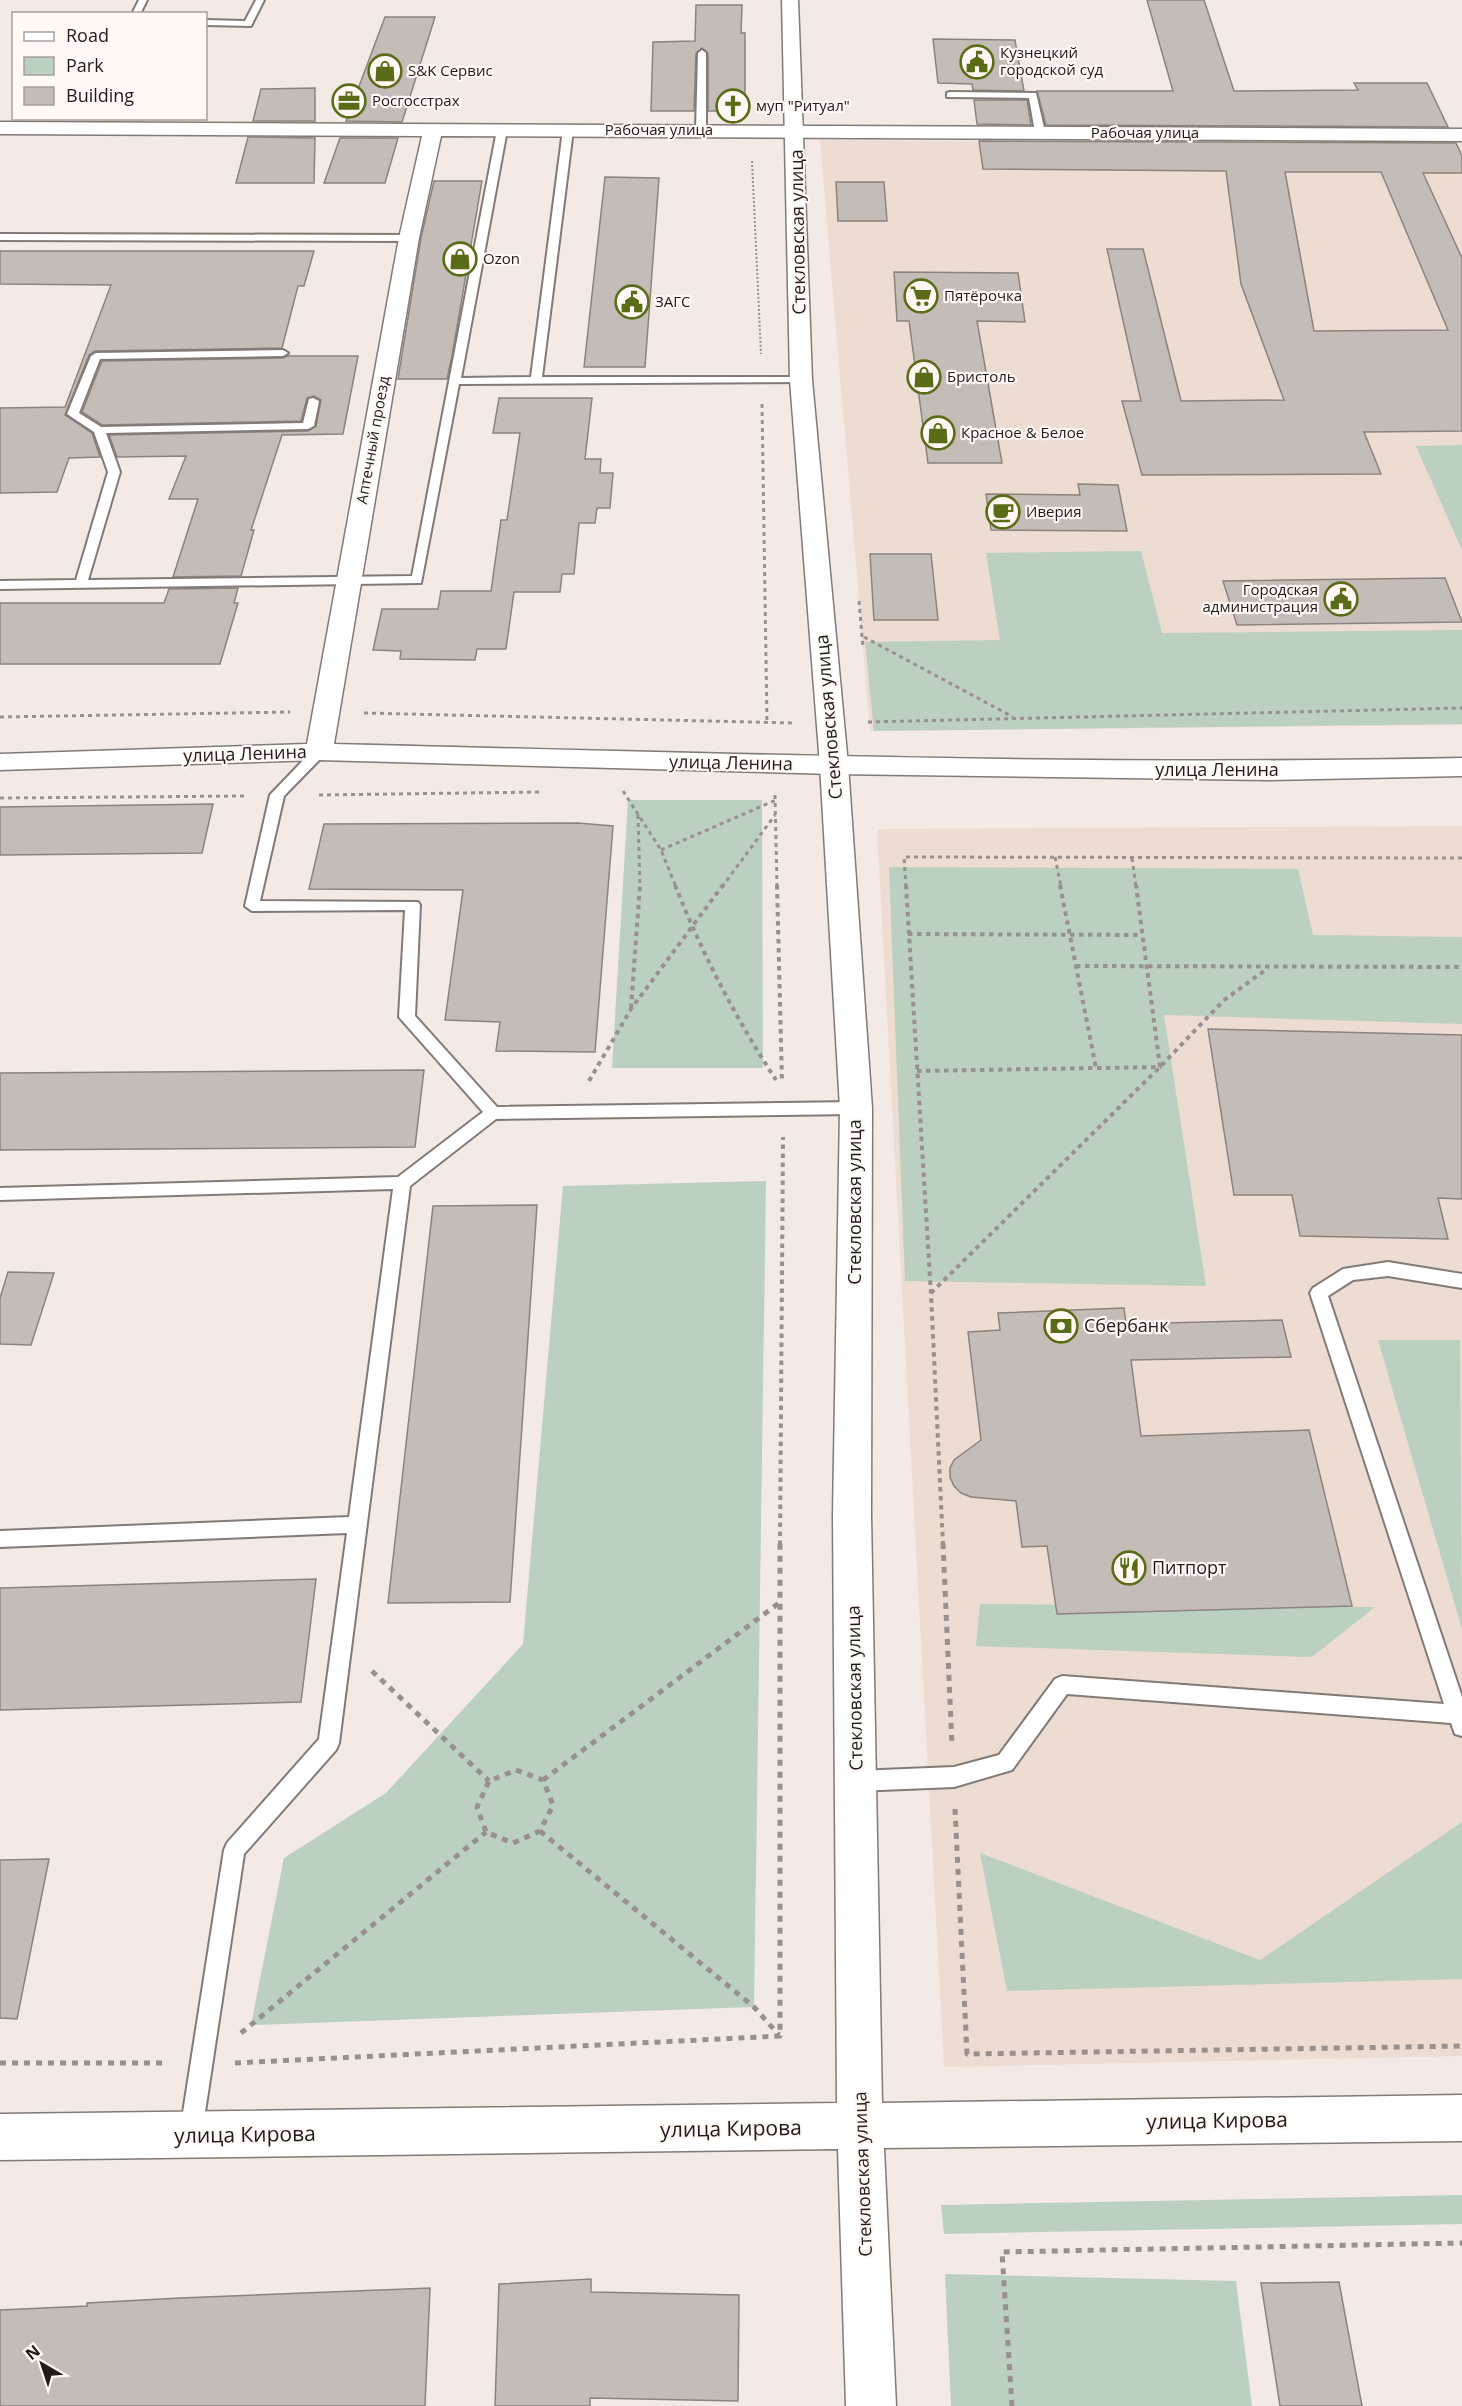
<svg xmlns="http://www.w3.org/2000/svg" width="1462" height="2406" font-family="'Open Sans',sans-serif">
  <style>
    .built { fill: #ecdcd2 }
    .green { fill: #bbd0be }
    .building { fill: #c4bcb7; stroke: #8b837e; stroke-width: 1.5; fill-rule: evenodd }
    .lines { fill: none; stroke-linecap: round; stroke-linejoin: round }
    .service-casing { stroke: #827a76; stroke-width: 4 }
    .minor-casing { stroke: #827a76; stroke-width: 3 }
    .tertiary-casing { stroke: #827a76; stroke-width: 3 }
    .path-far3 { stroke: #97908d; stroke-width: 2; stroke-dasharray: 2 2; stroke-linecap: butt }
    .path-far2 { stroke: #97908d; stroke-width: 3; stroke-dasharray: 4 4; stroke-linecap: butt }
    .path-far1 { stroke: #97908d; stroke-width: 4; stroke-dasharray: 4.5 4.5; stroke-linecap: butt }
    .path { stroke: #97908d; stroke-width: 5; stroke-dasharray: 6 6; stroke-linecap: butt }
    .service { fill: #fff; fill-rule: evenodd }
    .minor { fill: #fff; fill-rule: evenodd }
    .tertiary { fill: #fff; fill-rule: evenodd }
    .labels { text-anchor: middle; stroke-width: 4.5; stroke-linejoin: round; paint-order: stroke }
    .far-poi-label { font-size: 15px; fill: #1e1b19; stroke: #fff8f4; text-anchor: start }
    .far-street-label { font-size: 15px; fill: #1e1b19; stroke: #fff8f4 }
    .street-label { font-size: 18px; fill: #1e1b19; stroke: #fff8f4 }
    .poi-label { font-size: 18px; fill: #1e1b19; stroke: #fff8f4; text-anchor: start }
    .near-street-label { font-size: 21px; fill: #1e1b19; stroke: #fff8f4 }
  </style>
  <rect width="100%" height="100%" fill="#f3eae5"/>
  <g class="built">
    <path d="M 820,140 L 1462,146 L 1462,725 L 870,731 Z"/>
    <path d="M 1462,826 L 1462,2056 L 944,2067 L 877,829 Z"/>
  </g>
  <g class="green">
    <path d="M 1462,445 L 1462,550 L 1416,446 Z"/>
    <path d="M 1141,551 L 1162,633 L 1462,630 L 1462,724 L 874,731 L 865,642 L 1000,640 L 986,553 Z"/>
    <path d="M 628,800 L 762,800 L 763,1068 L 612,1068 Z"/>
    <path d="M 889,867 L 1298,869 L 1313,935 L 1462,937 L 1462,1024 L 1164,1015 L 1206,1286 L 905,1281 Z"/>
    <path d="M 766,1181 L 754,2007 L 251,2025 L 284,1858 L 386,1793 L 523,1644 L 563,1186 Z"/>
    <path d="M 1378,1340 L 1460,1340 L 1462,1629 Z"/>
    <path d="M 980,1604 L 1375,1607 L 1312,1657 L 976,1646 Z"/>
    <path d="M 1462,1822 L 1462,1979 L 1007,1991 L 980,1853 L 1260,1960 Z"/>
    <path d="M 1462,2195 L 1462,2224 L 944,2234 L 941,2205 Z"/>
    <path d="M 945,2274 L 1236,2281 L 1252,2406 L 951,2406 Z"/>
  </g>
  <g class="building">
    <path d="M 1147,0 L 1204,0 L 1234,91 L 1358,90 L 1354,83 L 1427,83 L 1448,127 L 1046,125 L 1037,91 L 1173,91 Z"/>
    <path d="M 696,5 L 742,5 L 741,33 L 745,33 L 745,111 L 708,111 L 708,53 L 702,48 L 696,53 L 694,111 L 651,111 L 653,42 L 695,41 Z"/>
    <path d="M 385,17 L 435,17 L 402,122 L 346,121 Z"/>
    <path d="M 933,39 L 1015,40 L 1024,91 L 973,90 L 972,84 L 938,83 Z"/>
    <path d="M 315,88 L 315,121 L 253,121 L 261,89 Z"/>
    <path d="M 974,100 L 1027,100 L 1031,125 L 977,124 Z"/>
    <path d="M 248,137 L 315,138 L 314,183 L 236,183 Z"/>
    <path d="M 340,138 L 398,138 L 385,183 L 324,183 Z"/>
    <path d="M 979,141 L 1456,143 L 1462,156 L 1462,173 L 1423,173 L 1462,258 L 1462,431 L 1364,432 L 1381,474 L 1142,475 L 1122,401 L 1141,401 L 1107,249 L 1143,249 L 1181,401 L 1284,400 L 1241,284 L 1226,171 L 983,169 ZM 1285,172 L 1381,172 L 1448,330 L 1314,331 Z"/>
    <path d="M 605,177 L 659,178 L 645,367 L 584,367 Z"/>
    <path d="M 434,181 L 482,181 L 452,356 L 447,379 L 398,379 L 421,238 Z"/>
    <path d="M 836,182 L 884,182 L 887,221 L 838,221 Z"/>
    <path d="M 0,251 L 314,251 L 304,286 L 298,286 L 282,348 L 95,351 L 89,355 L 65,415 L 92,433 L 100,457 L 69,458 L 57,492 L 0,493 L 0,408 L 65,407 L 111,285 L 0,284 Z"/>
    <path d="M 894,272 L 1018,273 L 1025,322 L 977,321 L 1002,463 L 928,463 L 909,321 L 897,321 Z"/>
    <path d="M 287,356 L 358,356 L 343,434 L 282,435 L 251,530 L 254,530 L 241,576 L 173,577 L 198,499 L 169,499 L 186,456 L 117,457 L 109,435 L 308,431 L 316,426 L 321,400 L 314,396 L 307,398 L 301,421 L 102,425 L 82,412 L 102,361 L 283,358 Z"/>
    <path d="M 499,398 L 592,398 L 585,459 L 601,459 L 600,473 L 613,473 L 610,508 L 597,508 L 595,523 L 579,523 L 574,574 L 562,574 L 560,592 L 514,592 L 506,649 L 477,649 L 475,660 L 400,659 L 401,651 L 373,650 L 382,609 L 438,609 L 441,591 L 491,591 L 501,520 L 507,520 L 520,433 L 493,433 Z"/>
    <path d="M 1078,484 L 1118,485 L 1127,531 L 991,530 L 986,494 L 1080,495 Z"/>
    <path d="M 870,554 L 931,554 L 938,620 L 874,620 Z"/>
    <path d="M 1445,578 L 1462,622 L 1237,625 L 1223,581 Z"/>
    <path d="M 238,588 L 234,603 L 238,603 L 220,664 L 0,664 L 0,603 L 164,603 L 169,589 Z"/>
    <path d="M 213,804 L 202,853 L 0,855 L 0,807 Z"/>
    <path d="M 578,823 L 613,826 L 595,1052 L 496,1051 L 500,1022 L 445,1020 L 463,890 L 309,889 L 324,824 Z"/>
    <path d="M 1208,1029 L 1462,1035 L 1462,1199 L 1438,1198 L 1448,1239 L 1300,1236 L 1292,1195 L 1234,1195 Z"/>
    <path d="M 424,1070 L 415,1147 L 0,1150 L 0,1073 Z"/>
    <path d="M 537,1205 L 510,1602 L 388,1603 L 433,1206 Z"/>
    <path d="M 8,1272 L 54,1273 L 31,1345 L 0,1344 L 0,1298 Z"/>
    <path d="M 1124,1308 L 1126,1324 L 1282,1320 L 1291,1357 L 1131,1360 L 1141,1436 L 1309,1430 L 1352,1606 L 1057,1614 L 1047,1546 L 1022,1547 L 1016,1501 L 971,1497 L 961,1493 L 954,1486 L 950,1477 L 950,1468 L 954,1460 L 981,1440 L 968,1332 L 1000,1330 L 998,1313 Z"/>
    <path d="M 316,1579 L 301,1702 L 0,1710 L 0,1588 Z"/>
    <path d="M 49,1859 L 17,2019 L 0,2018 L 0,1860 Z"/>
    <path d="M 591,2279 L 591,2292 L 739,2295 L 738,2401 L 590,2398 L 590,2406 L 495,2406 L 499,2284 Z"/>
    <path d="M 1339,2282 L 1362,2406 L 1280,2406 L 1261,2283 Z"/>
    <path d="M 430,2288 L 425,2406 L 0,2406 L 0,2310 L 87,2306 L 87,2303 L 180,2298 Z"/>
  </g>
  <g class="lines">
    <defs>
      <g id="service">
        <path d="M 139,0 L 147,0 L 140,14 L 132,14 Z"/>
        <path d="M 256,0 L 264,0 L 251,26 L 206,25 L 206,20 L 245,21 Z"/>
        <path d="M 702,50 L 706,53 L 706,130 L 701,133 L 696,130 L 698,53 Z"/>
        <path d="M 950,92 L 1036,93 L 1045,132 L 1040,135 L 1035,132 L 1029,98 L 947,97 L 947,93 Z"/>
        <path d="M 502,127 L 507,130 L 461,378 L 531,377 L 563,130 L 568,127 L 573,130 L 542,377 L 801,377 L 806,380 L 805,382 L 459,384 L 421,583 L 0,589 L 0,581 L 76,580 L 108,472 L 94,432 L 67,414 L 91,356 L 96,353 L 283,350 L 288,353 L 283,356 L 100,359 L 79,413 L 101,427 L 303,423 L 309,399 L 313,398 L 319,401 L 314,426 L 308,429 L 106,433 L 120,472 L 88,580 L 412,576 L 497,130 Z"/>
        <path d="M 0,234 L 409,235 L 414,238 L 409,241 L 0,240 Z"/>
        <path d="M 319,748 L 326,752 L 324,755 L 284,796 L 260,901 L 418,902 L 420,905 L 415,1016 L 497,1107 L 856,1102 L 862,1104 L 864,1108 L 862,1112 L 856,1114 L 496,1119 L 410,1186 L 339,1743 L 336,1750 L 244,1854 L 202,2132 L 199,2140 L 191,2143 L 183,2140 L 180,2132 L 224,1850 L 227,1843 L 319,1739 L 347,1533 L 0,1547 L 0,1531 L 349,1517 L 393,1189 L 0,1200 L 0,1188 L 398,1177 L 483,1112 L 399,1017 L 405,910 L 252,911 L 245,906 L 270,795 L 314,749 Z"/>
        <path d="M 1388,1262 L 1462,1274 L 1462,1288 L 1388,1276 L 1353,1280 L 1328,1296 L 1462,1697 L 1462,1736 L 1455,1734 L 1451,1723 L 1067,1694 L 1012,1770 L 954,1787 L 856,1791 L 849,1788 L 846,1781 L 849,1774 L 856,1771 L 954,1767 L 999,1755 L 1055,1679 L 1062,1676 L 1444,1704 L 1310,1293 L 1313,1288 L 1343,1269 Z"/>
      </g>
      <path id="minor" d="M 0,122 L 1462,129 L 1462,141 L 441,136 L 419,238 L 334,744 C 710,753 1086,766 1462,758 L 1462,776 L 1267,780 L 834,774 L 319,760 L 0,770 L 0,754 L 307,744 L 399,238 L 422,136 L 0,134 Z"/>
      <path id="tertiary" d="M 782,0 L 798,0 L 812,380 L 848,765 L 872,1108 L 871,1515 L 882,2103 L 1462,2095 L 1462,2141 L 884,2148 L 896,2406 L 846,2406 L 838,2149 L 0,2160 L 0,2114 L 837,2103 L 833,1515 L 840,1108 L 820,765 L 790,380 Z"/>
    </defs>
    <use href="#service" class="service-casing"/>
    <use href="#minor" class="minor-casing"/>
    <use href="#tertiary" class="tertiary-casing"/>
    <path class="path-far3" d="M 752,161 L 761,354"/>
    <g class="path-far2">
      <path d="M 762,404 L 767,723"/>
      <path d="M 859,601 L 863,648"/>
      <path d="M 864,637 L 1013,717"/>
      <path d="M 364,713 L 794,723"/>
      <path d="M 0,717 L 290,712"/>
      <path d="M 868,722 L 1462,708"/>
      <path d="M 623,791 L 661,850 L 676,887"/>
      <path d="M 319,795 L 539,792"/>
      <path d="M 775,795 L 777,887"/>
      <path d="M 0,798 L 245,796"/>
      <path d="M 638,815 L 640,887"/>
      <path d="M 661,850 L 776,800"/>
      <path d="M 1055,857 L 1061,887"/>
      <path d="M 1132,858 L 1136,887"/>
      <path d="M 722,887 L 775,815"/>
      <path d="M 906,887 L 904,857 L 1462,858"/>
    </g>
    <g class="path-far1">
      <path d="M 675,885 C 702,953 736,1019 776,1080"/>
      <path d="M 777,885 L 782,1081"/>
      <path d="M 906,885 L 931,1294 L 943,1545"/>
      <path d="M 1060,885 L 1096,1068"/>
      <path d="M 908,934 L 1142,935"/>
      <path d="M 1076,966 L 1462,967"/>
      <path d="M 631,1008 L 640,885"/>
      <path d="M 917,1071 L 1160,1067 L 1136,885"/>
      <path d="M 589,1081 L 631,1009 L 723,885"/>
      <path d="M 931,1293 L 1160,1067 L 1223,1001 L 1268,968"/>
      <path d="M 780,1545 L 783,1137"/>
    </g>
    <g class="path">
      <path d="M 943,1543 L 952,1745"/>
      <path d="M 372,1671 L 489,1781"/>
      <path d="M 516,1770 L 543,1780 L 553,1805 L 540,1831 L 513,1843 L 486,1832 L 477,1807 L 489,1781 Z"/>
      <path d="M 543,1780 L 779,1603"/>
      <path d="M 955,1809 L 967,2054 L 1462,2046"/>
      <path d="M 540,1831 L 754,2007 L 779,2035"/>
      <path d="M 241,2033 L 486,1832"/>
      <path d="M 0,2063 L 167,2063"/>
      <path d="M 235,2063 L 780,2036 L 780,1543"/>
      <path d="M 1012,2406 L 1002,2252 L 1462,2243"/>
    </g>
    <use href="#service" class="service"/>
    <use href="#minor" class="minor"/>
    <use href="#tertiary" class="tertiary"/>
  </g>
  <defs>
    <symbol id="civic-ring" viewBox="-11 -11 22 22"><circle r="9.5" fill="#fff8f4" stroke="#5b6c18" stroke-width="1.5"/><path d="M-.6-6.5H3V-4.5H.6V-3L4-1V1h2V6H-6V1h2V-1L-.6-3ZM-1.2 2.5V6h2.4V2.5Z" fill="#5b6c18"/></symbol>
    <symbol id="shop-ring" viewBox="-11 -11 22 22"><circle r="9.5" fill="#fff8f4" stroke="#5b6c18" stroke-width="1.5"/><path d="M-5-2.5h2.3a2.7 3.5 0 0 1 5.4 0H5L5.5 6h-11ZM-1.5-2.5h3a1.5 2.3 0 0 0-3 0Z" fill="#5b6c18"/></symbol>
    <symbol id="office-ring" viewBox="-11 -11 22 22"><circle r="9.5" fill="#fff8f4" stroke="#5b6c18" stroke-width="1.5"/><path d="M-6-3h4V-5.5h4V-3h4V5H-6ZM-1-4.5V-3h2v-1.5ZM-6 0V1H6V0Z" fill="#5b6c18"/></symbol>
    <symbol id="church-ring" viewBox="-11 -11 22 22"><circle r="9.5" fill="#fff8f4" stroke="#5b6c18" stroke-width="1.5"/><path d="M-1.2-6h2.4v3.5h3.3v2.4h-3.3V6h-2.4V-.1h-3.3v-2.4h3.3Z" fill="#5b6c18"/></symbol>
    <symbol id="supermarket-ring" viewBox="-11 -11 22 22"><circle r="9.5" fill="#fff8f4" stroke="#5b6c18" stroke-width="1.5"/><path d="M-6-5.5h2.5l.6 2H6L4.5 2H-2.5L-4.4-4H-6ZM-1.5 3.2a1.3 1.3 0 1 0 .1 0ZM3 3.2a1.3 1.3 0 1 0 .1 0Z" fill="#5b6c18"/></symbol>
    <symbol id="cafe-ring" viewBox="-11 -11 22 22"><circle r="9.5" fill="#fff8f4" stroke="#5b6c18" stroke-width="1.5"/><path d="M-5.5-4.5H6V0H3Q3 3.5 0 3.5H-2.5Q-5.5 3.5-5.5 0ZM3-3.2v2h1.7v-2ZM-6 4.5H4V6H-6Z" fill="#5b6c18"/></symbol>
    <symbol id="bank-ring" viewBox="-11 -11 22 22"><circle r="9.5" fill="#fff8f4" stroke="#5b6c18" stroke-width="1.5"/><path d="M-6-4H6V4H-6ZM0-2.3a2.3 2.3 0 1 0 0 4.6a2.3 2.3 0 1 0 0-4.6Z" fill="#5b6c18"/></symbol>
    <symbol id="restaurant-ring" viewBox="-11 -11 22 22"><circle r="9.5" fill="#fff8f4" stroke="#5b6c18" stroke-width="1.5"/><path d="M-5-6h1v4h1v-4h1v4h1v-4h1v5L-1.5 .5V6h-2V.5L-5-1ZM5-6V6H3V1.5H1.5Q1.5-4 5-6Z" fill="#5b6c18"/></symbol>
  </defs>
  <g fill-rule="evenodd">
    <use href="#civic-ring" x="958" y="43" width="38" height="38"/>
    <use href="#shop-ring" x="366" y="52" width="38" height="38"/>
    <use href="#office-ring" x="330" y="82" width="38" height="38"/>
    <use href="#church-ring" x="714" y="87" width="38" height="38"/>
    <use href="#shop-ring" x="441" y="240" width="38" height="38"/>
    <use href="#supermarket-ring" x="902" y="277" width="38" height="38"/>
    <use href="#civic-ring" x="613" y="283" width="38" height="38"/>
    <use href="#shop-ring" x="905" y="358" width="38" height="38"/>
    <use href="#shop-ring" x="919" y="414" width="38" height="38"/>
    <use href="#cafe-ring" x="984" y="493" width="38" height="38"/>
    <use href="#civic-ring" x="1322" y="580" width="38" height="38"/>
    <use href="#bank-ring" x="1042" y="1307" width="38" height="38"/>
    <use href="#restaurant-ring" x="1110" y="1549" width="38" height="38"/>
  </g>
  <g class="labels">
    <g class="far-poi-label">
      <text x="1000" y="58">Кузнецкий<tspan x="1000" dy="17">городской суд</tspan></text>
      <text x="408" y="76">S&amp;K Сервис</text>
      <text x="372" y="106">Росгосстрах</text>
      <text x="756" y="111">муп "Ритуал"</text>
      <text x="483" y="264">Ozon</text>
      <text x="944" y="301">Пятёрочка</text>
      <text x="655" y="307">ЗАГС</text>
      <text x="947" y="382">Бристоль</text>
      <text x="961" y="438">Красное &amp; Белое</text>
      <text x="1026" y="517">Иверия</text>
      <text x="1318" y="595" text-anchor="end">Городская<tspan x="1318" dy="17">администрация</tspan></text>
    </g>
    <g class="far-street-label">
      <text x="659" y="135">Рабочая улица</text>
      <text x="1145" y="138">Рабочая улица</text>
      <text transform="translate(373 440) rotate(-80)" y="5">Аптечный проезд</text>
    </g>
    <g class="street-label">
      <text transform="translate(798 232) rotate(-91)" y="6">Стекловская улица</text>
      <text transform="translate(829 717) rotate(-95)" y="6">Стекловская улица</text>
      <text transform="translate(245 754) rotate(-2)" y="6">улица Ленина</text>
      <text transform="translate(731 763) rotate(1)" y="6">улица Ленина</text>
      <text x="1217" y="776">улица Ленина</text>
      <text transform="translate(855 1202) rotate(-90)" y="6">Стекловская улица</text>
      <text transform="translate(855 1688) rotate(-91)" y="6">Стекловская улица</text>
      <text transform="translate(863 2174) rotate(-92)" y="6">Стекловская улица</text>
    </g>
    <g class="poi-label">
      <text x="1084" y="1332">Сбербанк</text>
      <text x="1152" y="1574">Питпорт</text>
    </g>
    <g class="near-street-label">
      <text transform="translate(1217 2121) rotate(-1)" y="7">улица Кирова</text>
      <text transform="translate(731 2129) rotate(-1)" y="7">улица Кирова</text>
      <text transform="translate(245 2135) rotate(-1)" y="7">улица Кирова</text>
    </g>
  </g>
  <rect x="12" y="12" width="195" height="108" fill="#fff8f4" stroke="#a5a09c" stroke-width="1.5"/>
  <rect x="24" y="32" width="30" height="9" fill="#ffffff" stroke="#a5a09c" stroke-width="1.5"/>
  <text x="66" y="42" font-size="18" fill="#1e1b19">Road</text>
  <rect x="24" y="57" width="30" height="18" fill="#bbd0be" stroke="#a5a09c" stroke-width="1.5"/>
  <text x="66" y="72" font-size="18" fill="#1e1b19">Park</text>
  <rect x="24" y="87" width="30" height="18" fill="#c4bcb7" stroke="#a5a09c" stroke-width="1.5"/>
  <text x="66" y="102" font-size="18" fill="#1e1b19">Building</text>
  <g transform="translate(42 2364) rotate(321)" stroke="#fff8f4" stroke-width="4.5" paint-order="stroke">
  <path d="M0-4.5L10 22L0 15L-10 22Z" fill="#1e1b19"/>
  <text y="-9" font-size="16" font-weight="bold" text-anchor="middle" fill="#1e1b19">N</text>
  </g>
</svg>
